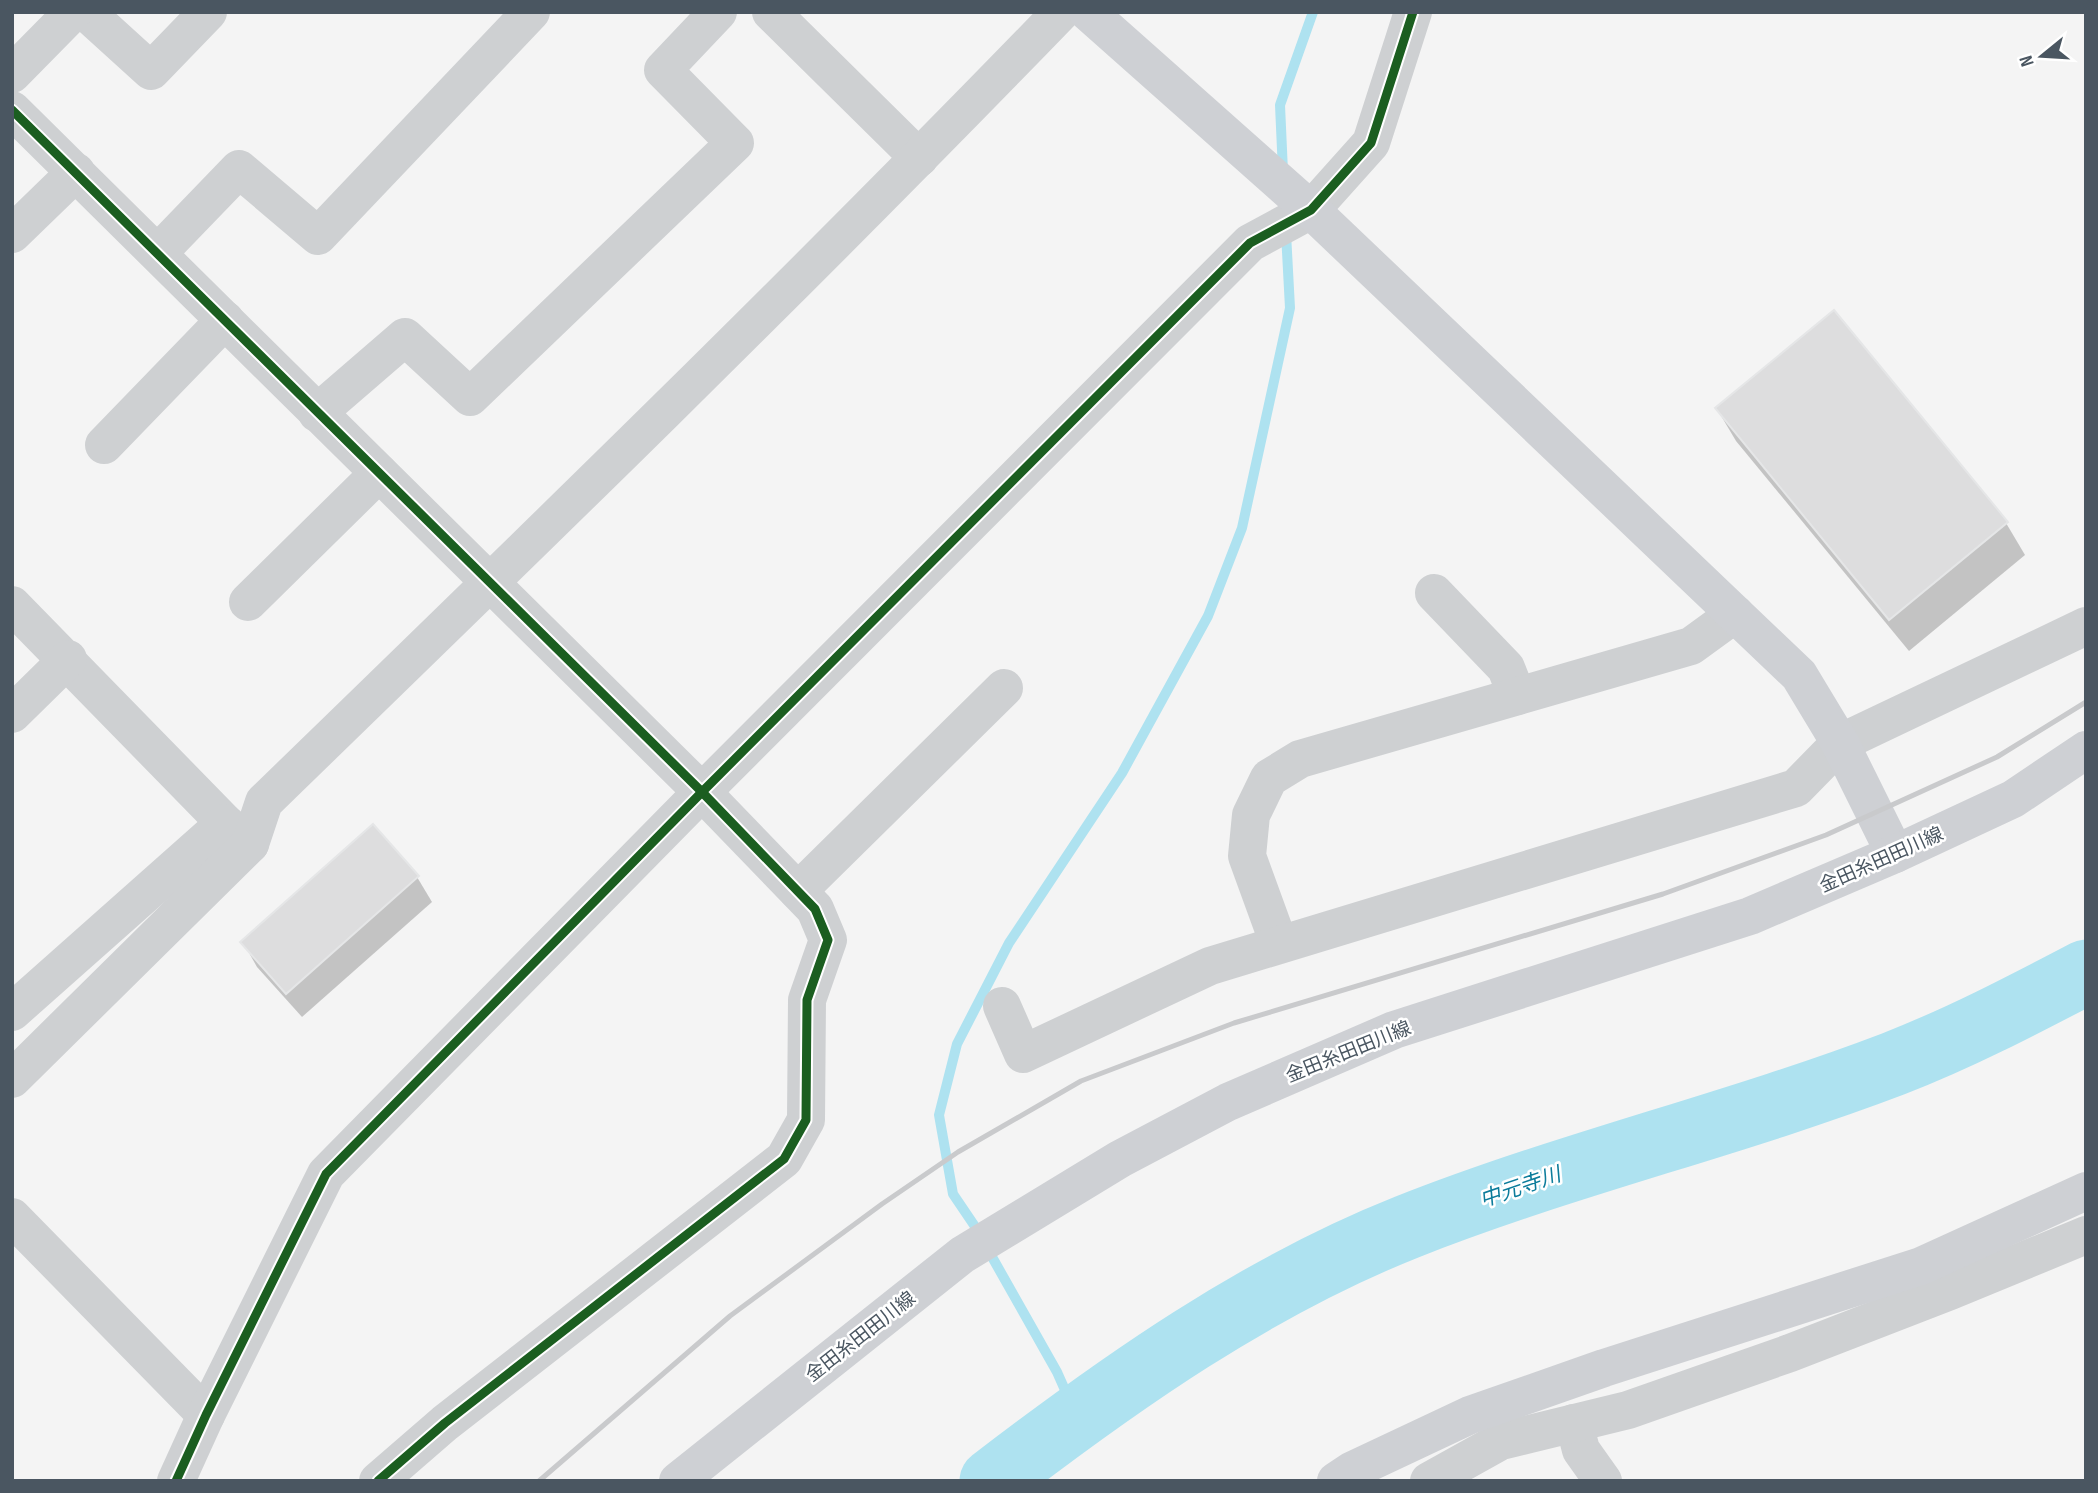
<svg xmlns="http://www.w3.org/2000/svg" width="2098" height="1493" font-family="'Sofia Sans Condensed','Noto Sans JP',sans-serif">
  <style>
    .shadow { fill: #0003 }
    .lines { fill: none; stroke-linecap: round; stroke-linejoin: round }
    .stream { stroke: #aee2f0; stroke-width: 10 }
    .river { stroke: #aee2f0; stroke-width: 65 }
    .building { fill: #ddddde; stroke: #e5e6e7; stroke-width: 2 }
    .street { stroke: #ced0d2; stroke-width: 38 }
    .secondary { stroke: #ced0d4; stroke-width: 38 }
    .rail { stroke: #c9cacc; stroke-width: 5 }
    .cycleway-casing { stroke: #fff; stroke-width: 13 }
    .cycleway { stroke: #1b5e20; stroke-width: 9 }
    .labels { text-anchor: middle; stroke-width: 5; stroke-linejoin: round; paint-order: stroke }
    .street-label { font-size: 19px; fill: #4a5661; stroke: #fff }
    .water-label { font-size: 21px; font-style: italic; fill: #0c7c9b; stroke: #fff }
  </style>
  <rect width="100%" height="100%" fill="#f4f4f4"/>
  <g class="shadow">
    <path d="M 1717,409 L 2006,523 L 2025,555 L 1909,651 L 1736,441 Z"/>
    <path d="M 417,877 L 432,902 L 302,1017 L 257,967 L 243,942 Z"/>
  </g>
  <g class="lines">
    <g class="stream">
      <path d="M 1283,172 L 1280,105 L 1313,12"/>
      <path d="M 1077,1417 L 1057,1372 L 974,1225 L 953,1194 L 939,1115 L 957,1044 L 1009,943 L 1122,773 L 1208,616 L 1242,528 L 1290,308 L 1286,233"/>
    </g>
    <path class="river" d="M 992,1481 C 1121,1382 1256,1287 1407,1227 C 1566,1164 1733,1125 1893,1064 C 1960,1038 2023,1005 2086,972"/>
  </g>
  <g class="building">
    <path d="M 1834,310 L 2008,522 L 1889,620 L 1715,408 Z"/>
    <path d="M 373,824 L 419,876 L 286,994 L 240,942 Z"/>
  </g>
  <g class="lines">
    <g class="street">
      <path d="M 86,12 L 151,71 L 208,12"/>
      <path d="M 771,12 L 919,158"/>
      <path d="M 12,74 L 73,12"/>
      <path d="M 12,110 L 702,792 L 815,909 L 828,940 L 807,1000 L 806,1120 L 784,1159 L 445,1423 L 378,1481"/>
      <path d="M 12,234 L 76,172"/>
      <path d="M 158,253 L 239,169 L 318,236 L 531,12"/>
      <path d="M 317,413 L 405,337 L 470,397 L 735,143 L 663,70 L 718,12"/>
      <path d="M 104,445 L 225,320"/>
      <path d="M 1434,593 L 1506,668 L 1517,696"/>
      <path d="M 248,602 L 379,473"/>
      <path d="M 12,605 L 225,823 L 250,844"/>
      <path d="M 12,714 L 68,659"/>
      <path d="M 798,891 L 1004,688"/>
      <path d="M 1279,944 L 1247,856 L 1251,815 L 1269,778 L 1300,759 L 1691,646 L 1735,614"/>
      <path d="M 1002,1006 L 1023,1054 L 1210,966 L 1796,788 L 1840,743 L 2086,626"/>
      <path d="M 12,1012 L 225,823"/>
      <path d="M 12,1079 L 250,844 L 264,802 C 532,542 801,281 1061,12"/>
      <path d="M 12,1217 L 206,1415"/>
      <path d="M 1574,1423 L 1581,1450 L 1603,1481"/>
      <path d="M 176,1481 L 206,1415 L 326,1174 L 702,792 L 1250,243 L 1311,210 L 1371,143 L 1413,12"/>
      <path d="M 1429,1481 L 1501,1441 L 1628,1410 L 1790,1353 L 1950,1291 L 2086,1235"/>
    </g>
    <g class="secondary">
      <path d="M 1088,12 L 1311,210 L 1799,675 L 1840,743 L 1895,854"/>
      <path d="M 678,1481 L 962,1255 L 1120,1159 L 1228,1102 L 1394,1030 L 1750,916 L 1895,854 L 2013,799 L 2086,750"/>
      <path d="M 1336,1481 L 1351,1471 L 1470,1415 L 1604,1368 L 1921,1266 L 2086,1191"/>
    </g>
    <path class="rail" d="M 539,1481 L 730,1316 L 882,1204 L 958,1152 L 1081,1081 L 1234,1023 L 1663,894 L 1826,835 L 1997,757 L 2086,702"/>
    <defs>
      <g id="cycleway">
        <path d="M 12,110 L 702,792 L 815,909 L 828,940 L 807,1000 L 806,1120 L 784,1159 L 445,1423 L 378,1481"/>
        <path d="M 176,1481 L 206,1415 L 326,1174 L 702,792 L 1250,243 L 1311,210 L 1371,143 L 1413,12"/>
      </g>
    </defs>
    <use href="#cycleway" class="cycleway-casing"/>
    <use href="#cycleway" class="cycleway"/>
  </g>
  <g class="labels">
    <g class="street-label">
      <text transform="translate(1881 859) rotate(-24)" y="7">金田糸田田川線</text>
      <text transform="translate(1348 1051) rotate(-22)" y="7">金田糸田田川線</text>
      <text transform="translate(860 1336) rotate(-38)" y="7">金田糸田田川線</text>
    </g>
    <g class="water-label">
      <text transform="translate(1520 1187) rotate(-19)" y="7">中元寺川</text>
    </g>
  </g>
  <rect width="2098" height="1493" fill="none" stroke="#4a5661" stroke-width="28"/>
  <g transform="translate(2042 56) rotate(252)" stroke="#ffffff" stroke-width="5" paint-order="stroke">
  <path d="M0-5L12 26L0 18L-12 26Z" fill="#4a5661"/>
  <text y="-10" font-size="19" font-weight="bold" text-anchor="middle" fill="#4a5661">N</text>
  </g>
</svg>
